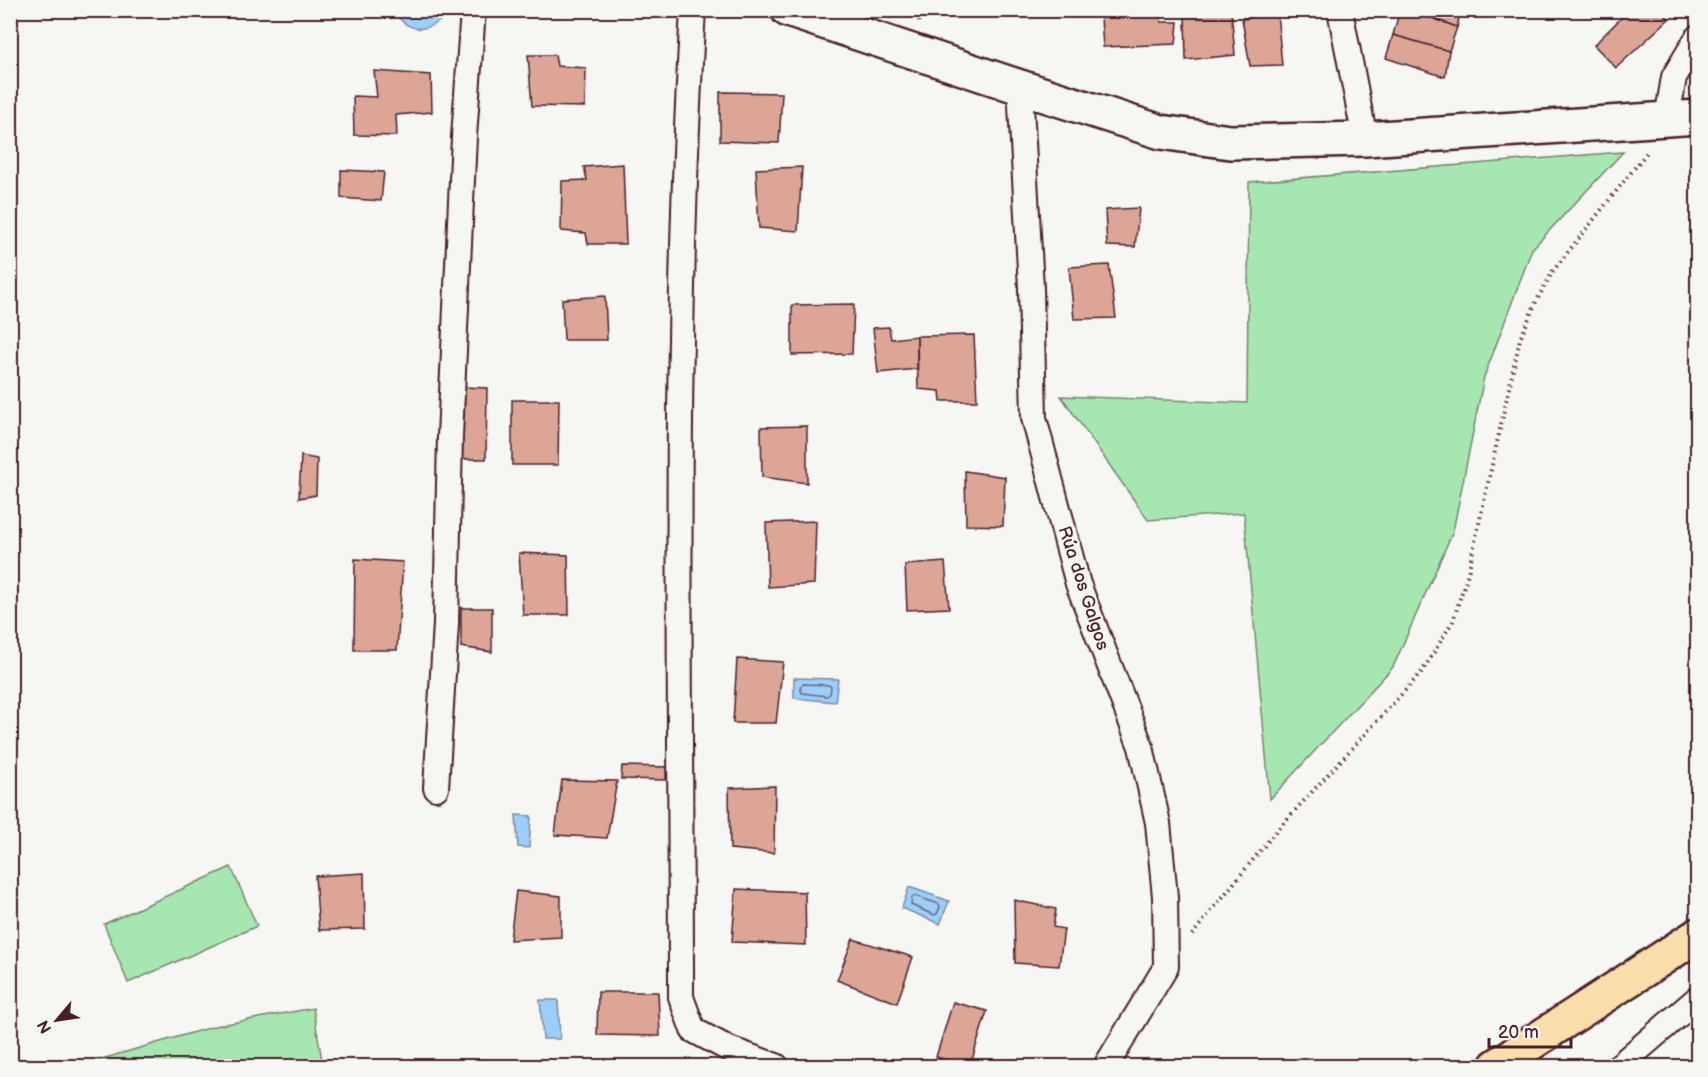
<svg xmlns="http://www.w3.org/2000/svg" width="1708" height="1077" font-family="'Balsamiq Sans',sans-serif">
  <style>
    .green { fill: #a6e7b1; stroke: #78836e; stroke-width: 1.5 }
    .water { fill: #9bcff9; stroke: #7b89a7; stroke-width: 1.5 }
    .lines { fill: none; stroke-linecap: round; stroke-linejoin: round }
    .shore { stroke: #6a657d; stroke-width: 1.5 }
    .building { fill: #dda596; stroke: #4a1f2b; stroke-width: 1.5 }
    .street-casing { stroke: #4a1f2b; stroke-width: 28 }
    .secondary-casing { stroke: #4a1f2b; stroke-width: 38 }
    .highway-casing { stroke: #4a1f2b; stroke-width: 38 }
    .path { stroke: #4a1f2b; stroke-width: 4; stroke-dasharray: 1.5 4.5; stroke-linecap: butt }
    .street { stroke: #f6f6f2; stroke-width: 24 }
    .secondary { stroke: #f6f6f2; stroke-width: 33 }
    .highway { stroke: #f9deab; stroke-width: 33 }
    .labels { text-anchor: middle; stroke-width: 4.5; stroke-linejoin: round; paint-order: stroke }
    .street-label { font-size: 18px; fill: #4a1f2b; stroke: #f6f6f2 }
  </style>
  <rect width="100%" height="100%" fill="#f6f6f2"/>
  <filter id="ink" filterUnits="userSpaceOnUse"><feTurbulence type="fractalNoise" baseFrequency=".0167" numOctaves="2"/><feDisplacementMap in="SourceGraphic" scale="12" xChannelSelector="R" yChannelSelector="G"/><feConvolveMatrix kernelMatrix="1 2 1 2 8 2 1 2 1" color-interpolation-filters="sRGB"/></filter>
  <g filter="url(#ink)">
    <g class="green">
      <path d="M 1623,152 L 1532,249 L 1484,377 L 1453,531 L 1393,667 L 1270,799 L 1244,513 L 1148,520 L 1061,396 L 1247,403 L 1249,182 Z"/>
      <path d="M 231,867 L 257,926 L 128,983 L 104,924 Z"/>
      <path d="M 313,1008 L 323,1066 L 78,1066 L 215,1026 Z"/>
    </g>
    <g class="water">
      <path d="M 400,11 L 440,11 L 441,20 C 427,31 411,32 399,18 Z"/>
      <path d="M 794,678 L 838,679 L 835,702 L 794,698 Z"/>
      <path d="M 516,815 L 531,816 L 529,848 L 518,847 Z"/>
      <path d="M 909,887 L 949,901 L 940,924 L 902,908 Z"/>
      <path d="M 540,1000 L 558,1000 L 560,1039 L 543,1039 Z"/>
    </g>
    <g class="lines">
      <g class="shore">
        <path d="M 803,684 L 829,685 L 831,687 L 830,694 L 827,696 L 802,693 L 800,687 Z"/>
        <path d="M 915,896 L 939,904 L 940,907 L 937,914 L 934,915 L 911,905 L 912,897 Z"/>
      </g>
    </g>
    <g class="building">
      <path d="M 1231,10 L 1235,55 L 1186,60 L 1185,15 Z"/>
      <path d="M 1400,10 L 1410,10 L 1457,27 L 1449,51 L 1393,35 Z"/>
      <path d="M 1410,10 L 1461,10 L 1457,27 Z"/>
      <path d="M 1629,10 L 1661,10 L 1669,19 L 1616,68 L 1594,45 Z"/>
      <path d="M 1277,13 L 1282,65 L 1250,66 L 1242,19 Z"/>
      <path d="M 1160,14 L 1161,22 L 1178,22 L 1176,44 L 1103,47 L 1101,18 Z"/>
      <path d="M 1393,35 L 1449,51 L 1445,77 L 1386,58 Z"/>
      <path d="M 528,55 L 555,55 L 557,66 L 586,68 L 585,107 L 532,106 Z"/>
      <path d="M 374,71 L 431,75 L 432,112 L 396,115 L 397,136 L 354,135 L 353,96 L 377,97 Z"/>
      <path d="M 720,92 L 782,93 L 779,143 L 720,141 Z"/>
      <path d="M 623,164 L 626,244 L 588,244 L 586,233 L 561,231 L 562,181 L 587,180 L 584,167 Z"/>
      <path d="M 802,167 L 798,231 L 759,228 L 756,169 Z"/>
      <path d="M 341,170 L 384,172 L 381,201 L 341,198 Z"/>
      <path d="M 1139,208 L 1135,247 L 1107,246 L 1105,210 Z"/>
      <path d="M 1109,265 L 1116,318 L 1074,319 L 1069,267 Z"/>
      <path d="M 605,296 L 607,340 L 564,340 L 562,299 Z"/>
      <path d="M 854,304 L 852,354 L 792,355 L 792,305 Z"/>
      <path d="M 889,327 L 891,339 L 917,336 L 917,369 L 878,373 L 873,328 Z"/>
      <path d="M 974,335 L 977,401 L 941,401 L 940,391 L 918,389 L 917,336 Z"/>
      <path d="M 463,387 L 487,388 L 486,459 L 462,459 Z"/>
      <path d="M 512,400 L 559,400 L 558,465 L 512,465 Z"/>
      <path d="M 807,426 L 807,483 L 762,477 L 761,427 Z"/>
      <path d="M 301,456 L 317,459 L 316,495 L 299,498 Z"/>
      <path d="M 965,471 L 1005,477 L 1003,526 L 966,525 Z"/>
      <path d="M 816,521 L 814,584 L 768,587 L 766,523 Z"/>
      <path d="M 519,553 L 568,555 L 569,615 L 523,615 Z"/>
      <path d="M 355,559 L 403,562 L 397,650 L 354,650 Z"/>
      <path d="M 945,562 L 949,608 L 907,610 L 905,565 Z"/>
      <path d="M 461,608 L 492,608 L 492,652 L 461,647 Z"/>
      <path d="M 737,659 L 783,662 L 776,723 L 733,723 Z"/>
      <path d="M 622,766 L 666,767 L 666,780 L 621,779 Z"/>
      <path d="M 562,780 L 617,781 L 607,838 L 555,835 Z"/>
      <path d="M 775,786 L 774,853 L 730,849 L 729,788 Z"/>
      <path d="M 364,873 L 365,929 L 319,930 L 315,876 Z"/>
      <path d="M 736,889 L 805,892 L 806,945 L 732,942 Z"/>
      <path d="M 516,891 L 561,896 L 561,937 L 510,940 Z"/>
      <path d="M 1014,900 L 1056,909 L 1053,927 L 1064,929 L 1059,966 L 1015,963 Z"/>
      <path d="M 853,939 L 913,957 L 897,1003 L 837,980 Z"/>
      <path d="M 598,992 L 658,992 L 660,1036 L 597,1035 Z"/>
      <path d="M 953,1002 L 987,1011 L 970,1066 L 936,1057 Z"/>
    </g>
    <g class="lines">
      <defs>
        <g id="street">
          <path d="M 693,10 C 673,339 681,668 681,997 L 693,1030 L 729,1049 L 776,1066"/>
          <path d="M 1340,10 L 1365,139"/>
          <path d="M 1020,87 L 1031,288 L 1034,418 L 1078,584 L 1141,747 L 1158,823 L 1165,897 L 1166,967 L 1106,1066"/>
          <path d="M 1667,119 L 1674,77 L 1698,37"/>
          <path d="M 436,788 L 446,624 L 450,436 L 464,137 L 473,10"/>
          <path d="M 1619,1066 L 1698,998"/>
        </g>
        <path id="secondary" d="M 788,10 L 1020,87 L 1161,132 L 1230,142 L 1365,139 L 1698,117"/>
        <path id="highway" d="M 1496,1066 L 1698,935"/>
      </defs>
      <use href="#street" class="street-casing"/>
      <use href="#secondary" class="secondary-casing"/>
      <use href="#highway" class="highway-casing"/>
      <g class="path">
        <path d="M 919,22 L 921,10"/>
        <path d="M 1192,935 L 1277,830 L 1422,672 L 1453,621 L 1468,573 L 1520,339 L 1536,302 L 1553,271 L 1648,151"/>
      </g>
      <use href="#street" class="street"/>
      <use href="#secondary" class="secondary"/>
      <use href="#highway" class="highway"/>
    </g>
  </g>
  <g class="labels">
    <g class="street-label">
      <text transform="translate(1084 588) rotate(72)" y="6">Rúa dos Galgos</text>
    </g>
  </g>
  <rect width="1708" height="1077" fill="none" stroke="#f6f6f2" stroke-width="36"/>
  <rect x="18" y="18" width="1672" height="1041" fill="none" stroke="#4a1f2b" stroke-width="2" filter="url(#ink)"/>
  <g transform="translate(57 1020) rotate(241)" stroke="#f6f6f2" stroke-width="4.5" paint-order="stroke">
  <path d="M0-4.5L10 22L0 15L-10 22Z" fill="#4a1f2b"/>
  <text y="-9" font-size="16" font-weight="bold" text-anchor="middle" fill="#4a1f2b">N</text>
  </g>
  <path d="M1489 1038v9h82v-9" fill="none" stroke="#4a1f2b" stroke-width="3"/>
  <text x="1498" y="1038" font-size="18" fill="#4a1f2b" stroke="#f6f6f2" stroke-width="4.5" paint-order="stroke">20 m</text>
</svg>
